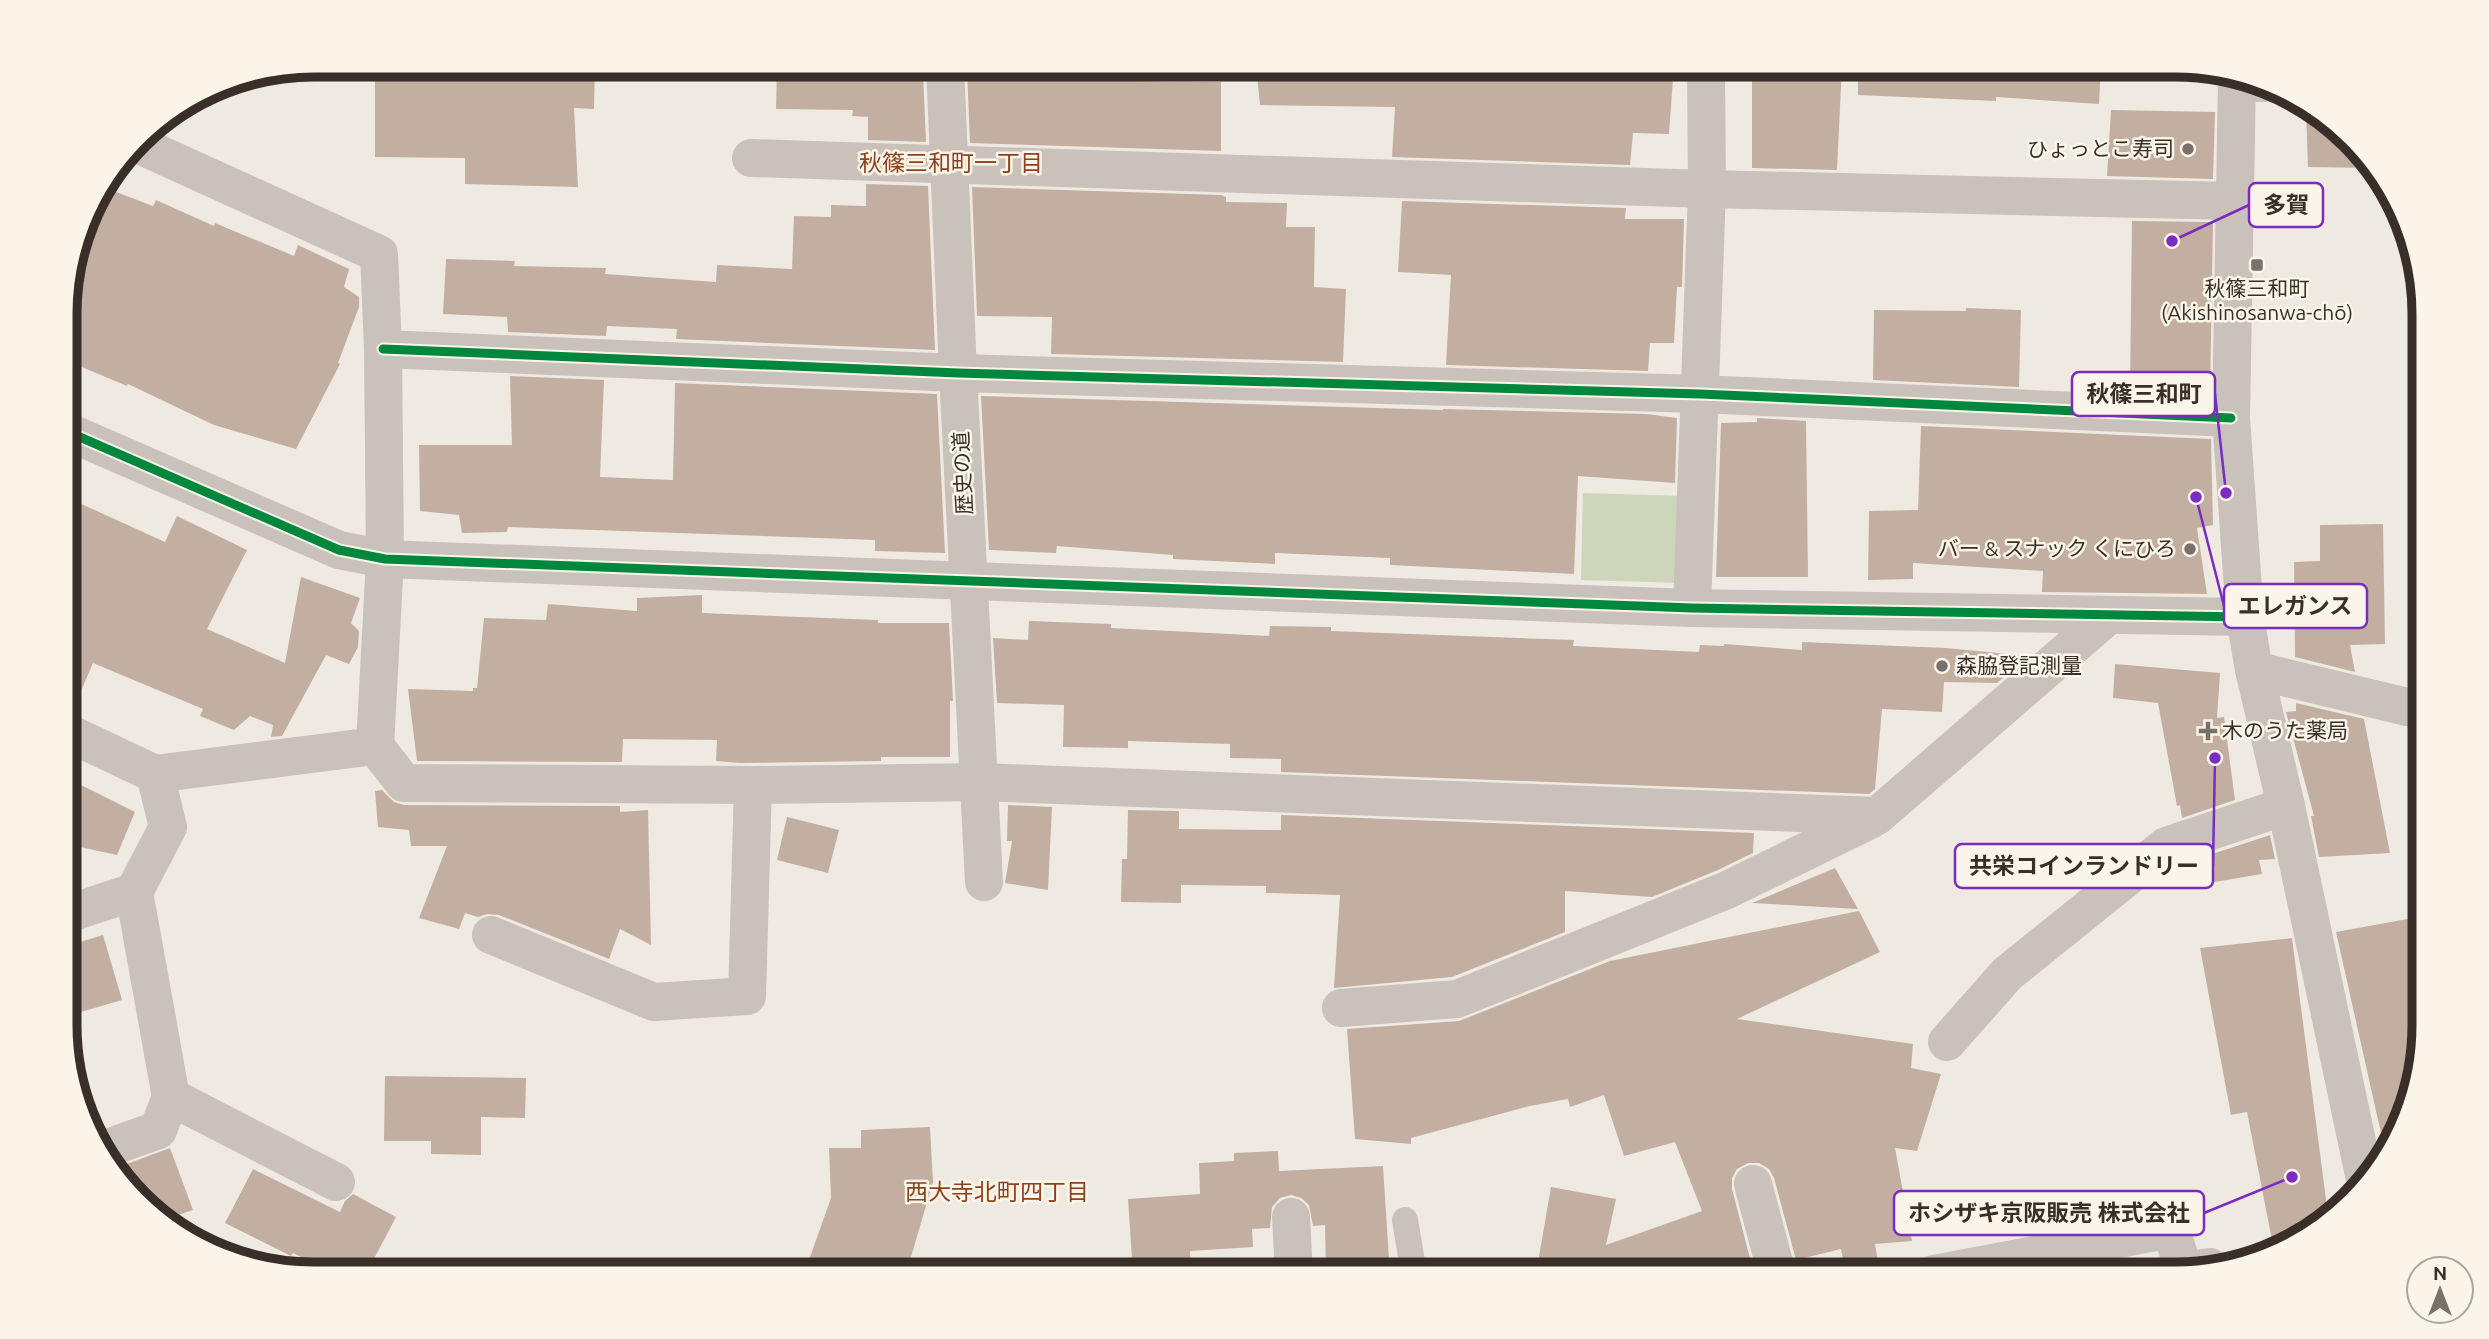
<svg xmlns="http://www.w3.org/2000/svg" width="2489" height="1339" font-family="Ubuntu,'Noto Sans JP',sans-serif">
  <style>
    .green { fill: #cdd5bb }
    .building { fill: #c3afa2 }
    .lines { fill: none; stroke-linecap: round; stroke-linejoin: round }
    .service { stroke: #c8c2ba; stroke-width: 26 }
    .minor { stroke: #c8c2ba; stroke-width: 38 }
    .cycleway-casing { stroke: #fbf5e9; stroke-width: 13 }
    .cycleway { stroke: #00873e; stroke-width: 9 }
    .poi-dot { fill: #787069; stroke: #fbf5e9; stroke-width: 2.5 }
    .labels { text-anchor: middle; stroke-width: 5; stroke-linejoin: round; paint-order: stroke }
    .poi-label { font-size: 21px; fill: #392f28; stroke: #fbf5e9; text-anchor: end }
    .street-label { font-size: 21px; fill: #392f28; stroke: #fbf5e9 }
    .neighbourhood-label { font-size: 23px; fill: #8e421b; stroke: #fbf5e9 }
    .rim { fill: none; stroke: #392f28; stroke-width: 9 }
    .leader { fill: none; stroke: #7b2cbf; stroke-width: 2.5 }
    .callout-dot { fill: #7b2cbf; stroke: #fbf5e9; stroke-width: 2.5 }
    .callout { fill: #fbf5e9; stroke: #7b2cbf; stroke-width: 2.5 }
    .callout-label { font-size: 23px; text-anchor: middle; font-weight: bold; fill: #392f28 }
  </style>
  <rect width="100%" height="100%" fill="#eeeae2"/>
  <path class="green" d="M 1583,493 L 1683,496 L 1682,583 L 1581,580 Z"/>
  <g class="building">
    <path d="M 375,65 L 595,65 L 594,109 L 574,108 L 578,187 L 465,184 L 465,158 L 375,157 Z"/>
    <path d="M 777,65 L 846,65 L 845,69 L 923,73 L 926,142 L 868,140 L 868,117 L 852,116 L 853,110 L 776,109 Z"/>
    <path d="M 1256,65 L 1674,65 L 1669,134 L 1633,133 L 1630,165 L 1392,157 L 1395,107 L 1260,105 Z"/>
    <path d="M 1752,65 L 1842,65 L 1837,170 L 1752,168 Z"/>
    <path d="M 1858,65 L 2101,65 L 2099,104 L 1996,97 L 1996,101 L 1858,95 Z"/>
    <path d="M 967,70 L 1071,71 L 1071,75 L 1136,76 L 1136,81 L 1221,82 L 1221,151 L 970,143 Z"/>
    <path d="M 2306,108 L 2319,120 L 2373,168 L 2308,167 Z"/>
    <path d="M 2111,110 L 2215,112 L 2213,179 L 2107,176 Z"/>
    <path d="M 866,184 L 928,186 L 935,350 L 676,339 L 677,329 L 607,326 L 606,336 L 508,332 L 507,317 L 443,314 L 446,259 L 515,261 L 514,266 L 606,268 L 605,274 L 716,282 L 717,265 L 792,269 L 794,216 L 831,217 L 831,205 L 866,206 Z"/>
    <path d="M 103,187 L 153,206 L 156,200 L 214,226 L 215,223 L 294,256 L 298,245 L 349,269 L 344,287 L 359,297 L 359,307 L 338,363 L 340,364 L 296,449 L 214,425 L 128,384 L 127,386 L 65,360 L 65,297 L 90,204 Z"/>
    <path d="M 972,187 L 1221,195 L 1226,197 L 1226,202 L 1287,203 L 1286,227 L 1315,227 L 1314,287 L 1346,289 L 1343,362 L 1051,354 L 1052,317 L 977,316 Z"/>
    <path d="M 1402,201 L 1626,208 L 1625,219 L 1684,219 L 1682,287 L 1677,287 L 1674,343 L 1650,343 L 1648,371 L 1446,365 L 1451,275 L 1398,272 Z"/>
    <path d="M 2132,221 L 2213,222 L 2210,395 L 2130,392 Z"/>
    <path d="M 1966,308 L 2021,310 L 2019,387 L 1873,380 L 1874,310 L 1966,311 Z"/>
    <path d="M 510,376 L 604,380 L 600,477 L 673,480 L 675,383 L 937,394 L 945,553 L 875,551 L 875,540 L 508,527 L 507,532 L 462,533 L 459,515 L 420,511 L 419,445 L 512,445 Z"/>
    <path d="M 981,396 L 1443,410 L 1443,409 L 1646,414 L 1677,418 L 1675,483 L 1578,476 L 1574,574 L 1390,565 L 1390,558 L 1275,553 L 1275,564 L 1173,559 L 1173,555 L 1057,546 L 1056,553 L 989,550 Z"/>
    <path d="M 1757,418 L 1806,421 L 1808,577 L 1716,577 L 1721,423 L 1757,422 Z"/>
    <path d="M 1921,426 L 2211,439 L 2213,525 L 2197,528 L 2207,594 L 2042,592 L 2043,571 L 1913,563 L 1913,579 L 1868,580 L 1869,511 L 1918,510 Z"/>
    <path d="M 66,497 L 165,542 L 177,516 L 247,550 L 207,629 L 285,663 L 301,577 L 360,598 L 351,623 L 359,631 L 358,647 L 349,664 L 326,655 L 282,736 L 271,737 L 273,725 L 250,716 L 234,730 L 200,716 L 203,709 L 93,663 L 72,712 L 66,710 Z"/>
    <path d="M 2383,524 L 2385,644 L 2350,645 L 2355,672 L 2295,657 L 2294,562 L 2320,561 L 2320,525 Z"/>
    <path d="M 702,595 L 702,613 L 878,620 L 878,623 L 949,623 L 953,701 L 950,701 L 950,757 L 881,757 L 881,761 L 740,763 L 716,761 L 717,740 L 623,739 L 622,762 L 417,761 L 408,689 L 473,691 L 473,688 L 477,688 L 484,618 L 546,620 L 548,604 L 637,611 L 637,598 Z"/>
    <path d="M 1029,621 L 1111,624 L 1111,628 L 1269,636 L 1270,626 L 1331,627 L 1331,631 L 1574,640 L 1573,646 L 1699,652 L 1700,645 L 1724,646 L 1724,644 L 1802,650 L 1802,642 L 1946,648 L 2029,656 L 1997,683 L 1944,682 L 1942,712 L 1882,709 L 1875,789 L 1869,794 L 1281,772 L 1281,759 L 1230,758 L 1230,744 L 1128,741 L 1128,748 L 1063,747 L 1064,705 L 997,703 L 993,638 L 1028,640 Z"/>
    <path d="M 2115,664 L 2220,673 L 2217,718 L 2224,717 L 2235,800 L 2182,818 L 2180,805 L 2177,806 L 2158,703 L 2113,698 Z"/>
    <path d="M 2296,703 L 2364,719 L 2390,853 L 2319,857 L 2311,816 L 2314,816 L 2286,712 L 2296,711 Z"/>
    <path d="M 81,785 L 135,812 L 117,855 L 66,844 L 66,796 L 75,799 Z"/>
    <path d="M 382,790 L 394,802 L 404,805 L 620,806 L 620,812 L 648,810 L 651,945 L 620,929 L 609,959 L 499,915 L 487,914 L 478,917 L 465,913 L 459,929 L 419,918 L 447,846 L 411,846 L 409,830 L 378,827 L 375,791 Z"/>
    <path d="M 1008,805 L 1052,807 L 1048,890 L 1005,883 L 1012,841 L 1007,841 Z"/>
    <path d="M 1128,810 L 1179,811 L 1179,829 L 1281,830 L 1281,815 L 1754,833 L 1753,853 L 1718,870 L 1652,897 L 1565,891 L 1565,932 L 1452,977 L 1334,988 L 1340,895 L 1266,893 L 1266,886 L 1181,885 L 1181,903 L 1121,902 L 1122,859 L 1127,859 Z"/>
    <path d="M 787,817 L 839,830 L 828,873 L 777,860 Z"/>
    <path d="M 2270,835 L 2275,859 L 2259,860 L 2262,874 L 2191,886 L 2188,864 L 2179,865 Z"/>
    <path d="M 1835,868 L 1858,909 L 1752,903 Z"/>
    <path d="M 1859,911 L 1880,952 L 1737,1019 L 1913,1044 L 1911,1068 L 1941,1074 L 1917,1151 L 1895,1148 L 1912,1241 L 1875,1244 L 1880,1274 L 1846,1274 L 1841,1249 L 1796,1260 L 1774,1178 L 1769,1169 L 1759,1163 L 1748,1163 L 1737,1169 L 1732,1178 L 1732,1189 L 1753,1270 L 1739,1274 L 1536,1274 L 1551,1187 L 1616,1199 L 1606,1245 L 1702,1211 L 1675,1142 L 1624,1156 L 1604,1095 L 1570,1107 L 1568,1099 L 1530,1106 L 1411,1138 L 1411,1144 L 1355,1139 L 1347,1029 L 1459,1021 L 1610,961 Z"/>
    <path d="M 2424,916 L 2424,1025 L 2398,1136 L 2385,1151 L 2336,932 Z"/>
    <path d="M 103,935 L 122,1000 L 67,1016 L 67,946 Z"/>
    <path d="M 2292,938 L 2328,1215 L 2315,1230 L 2272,1240 L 2247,1112 L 2231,1115 L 2200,948 Z"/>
    <path d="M 385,1076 L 526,1078 L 525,1118 L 481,1117 L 481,1155 L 431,1154 L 431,1141 L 384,1141 Z"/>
    <path d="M 930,1127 L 933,1182 L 906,1274 L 804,1274 L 831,1198 L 829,1148 L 861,1148 L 861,1130 Z"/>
    <path d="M 170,1148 L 193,1210 L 167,1219 L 116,1176 L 113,1169 Z"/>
    <path d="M 1278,1151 L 1279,1171 L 1383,1166 L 1390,1274 L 1326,1274 L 1325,1225 L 1313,1226 L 1309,1205 L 1301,1198 L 1291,1195 L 1280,1198 L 1272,1207 L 1270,1228 L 1252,1229 L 1253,1247 L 1190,1251 L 1191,1274 L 1133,1274 L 1128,1199 L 1200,1194 L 1199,1163 L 1234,1161 L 1234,1153 Z"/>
    <path d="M 253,1169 L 340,1212 L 345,1201 L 353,1194 L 396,1217 L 366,1274 L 334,1274 L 293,1253 L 291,1256 L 225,1223 Z"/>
  </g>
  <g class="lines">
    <g class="service">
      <path d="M 2236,89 L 2266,89 L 2270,87"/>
      <path d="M 1405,1220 L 1414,1274"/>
    </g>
    <g class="minor">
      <path d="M 945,65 L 958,373 L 984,882"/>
      <path d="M 2237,79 L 2231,418 L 2245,617 L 2254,670 L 2286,806 L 2364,1175"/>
      <path d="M 751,158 L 1707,189 L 1706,65"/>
      <path d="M 383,349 L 958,373 L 1700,394 L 2231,418"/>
      <path d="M 66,431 L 339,550 L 385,559 L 1692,608 L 2245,617"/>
      <path d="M 1692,608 L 1707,189 L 2234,201"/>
      <path d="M 2254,670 L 2407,707 L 2423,707"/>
      <path d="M 66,732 L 155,774 L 375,746 L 385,559 L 383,349 L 379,254 L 137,144"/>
      <path d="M 375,746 L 404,783 L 753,785 L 980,782 L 1877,816 L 2109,615"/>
      <path d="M 67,914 L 134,892 L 168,827 L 155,774"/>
      <path d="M 491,935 L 654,1002 L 747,996 L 753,785"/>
      <path d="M 1341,1008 L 1457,999 L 1727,890 L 1872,819"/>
      <path d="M 1947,1042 L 2007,974 L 2166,846 L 2286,806"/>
      <path d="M 171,1097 L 336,1182"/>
      <path d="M 105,1149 L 158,1130 L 171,1097 L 134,892"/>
      <path d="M 1753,1184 L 1777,1274"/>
      <path d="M 1291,1217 L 1294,1274"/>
      <path d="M 1934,1274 L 2171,1229 L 2184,1271 L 2210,1267"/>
    </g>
    <defs>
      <g id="cycleway">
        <path d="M 383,349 L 958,373 L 1700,394 L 2231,418"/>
        <path d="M 66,431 L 339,550 L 385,559 L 1692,608 L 2245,617"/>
      </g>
    </defs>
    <use href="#cycleway" class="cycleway-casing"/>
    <use href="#cycleway" class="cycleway"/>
  </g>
  <g class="poi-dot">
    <circle cx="2188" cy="149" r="7"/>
    <rect x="2250" y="258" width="14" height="14" rx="3.5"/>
    <circle cx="2190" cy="549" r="7"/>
    <circle cx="1942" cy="666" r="7"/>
    <path d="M2204.5 720.5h7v7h7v7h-7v7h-7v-7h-7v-7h7z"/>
  </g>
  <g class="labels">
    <g class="poi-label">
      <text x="2174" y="156">ひょっとこ寿司</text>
      <text x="2257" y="296" text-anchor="middle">秋篠三和町<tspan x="2257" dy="24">(Akishinosanwa-chō)</tspan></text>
      <text x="2176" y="556">バー &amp; スナック くにひろ</text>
      <text x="1956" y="673" text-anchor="start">森脇登記測量</text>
      <text x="2222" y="738" text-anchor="start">木のうた薬局</text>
    </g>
    <g class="street-label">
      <text transform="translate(963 473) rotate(-93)" y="7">歴史の道</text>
    </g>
    <g class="neighbourhood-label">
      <text x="951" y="171">秋篠三和町一丁目</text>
      <text x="997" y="1200">西大寺北町四丁目</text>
    </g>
  </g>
  <path d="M0 0H2489V1339H0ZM314 77H2175A237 237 0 0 1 2412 314V1025A237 237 0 0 1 2175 1262H314A237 237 0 0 1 77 1025V314A237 237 0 0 1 314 77Z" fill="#fbf5e9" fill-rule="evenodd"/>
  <path class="rim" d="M314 77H2175A237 237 0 0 1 2412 314V1025A237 237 0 0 1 2175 1262H314A237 237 0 0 1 77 1025V314A237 237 0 0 1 314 77Z"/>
  <path class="leader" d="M2172 241L2249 205M2226 493L2215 394M2196 497L2224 606M2215 758L2213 866M2292 1177L2204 1213"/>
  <g class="callout-dot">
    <circle cx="2172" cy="241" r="7"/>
    <circle cx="2226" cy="493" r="7"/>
    <circle cx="2196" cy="497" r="7"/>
    <circle cx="2215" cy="758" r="7"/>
    <circle cx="2292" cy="1177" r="7"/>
  </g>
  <g class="callout">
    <rect x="2249" y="183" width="74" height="44" rx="7"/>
    <rect x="2072" y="372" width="143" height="44" rx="7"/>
    <rect x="2224" y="584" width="143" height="44" rx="7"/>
    <rect x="1955" y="844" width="258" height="44" rx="7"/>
    <rect x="1894" y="1191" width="310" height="44" rx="7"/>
  </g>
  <g class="callout-label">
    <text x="2286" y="213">多賀</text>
    <text x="2144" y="402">秋篠三和町</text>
    <text x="2295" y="614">エレガンス</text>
    <text x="2084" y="874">共栄コインランドリー</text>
    <text x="2049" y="1221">ホシザキ京阪販売 株式会社</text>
  </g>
  <g transform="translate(2440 1290)"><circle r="33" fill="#fbf5e9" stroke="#ada69c" stroke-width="2"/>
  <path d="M0-5L12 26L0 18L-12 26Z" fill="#787069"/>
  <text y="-10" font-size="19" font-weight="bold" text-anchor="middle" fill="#392f28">N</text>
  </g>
</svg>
